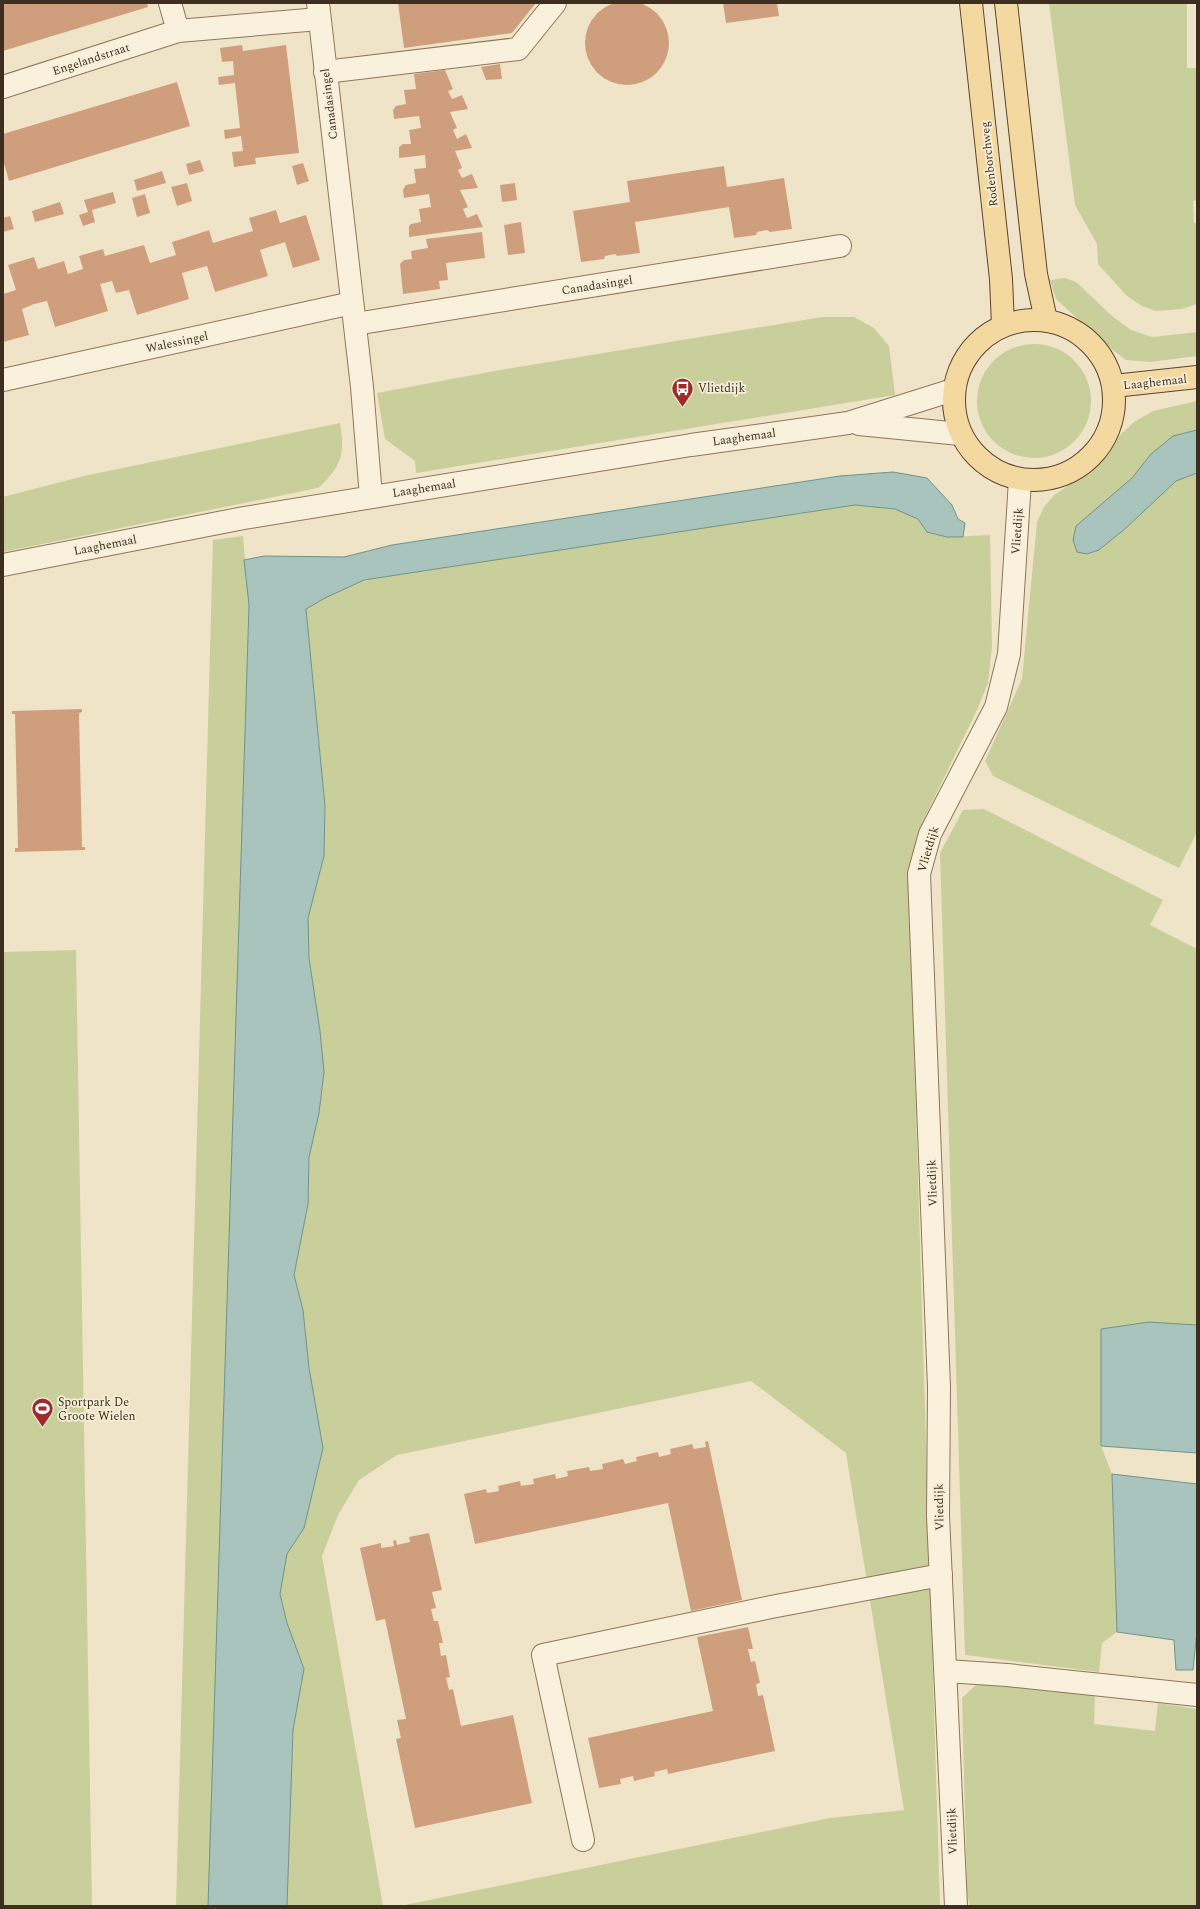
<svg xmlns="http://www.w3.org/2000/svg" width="1200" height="1909" font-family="Spectral,serif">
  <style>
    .green { fill: #c9cf9b }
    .water { fill: #a9c4bc; stroke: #6f938a }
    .building { fill: #cf9f7d }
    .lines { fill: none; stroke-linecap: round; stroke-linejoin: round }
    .minor-casing { stroke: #8d765c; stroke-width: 24 }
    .major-casing { stroke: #5b4430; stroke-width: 24 }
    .minor { stroke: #faf1dc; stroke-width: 22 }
    .major { stroke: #f3d9a0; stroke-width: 22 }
    .labels { text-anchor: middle; stroke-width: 3.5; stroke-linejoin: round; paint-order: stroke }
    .street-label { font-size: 12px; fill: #3d2e20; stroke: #f7eed8 }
    .poi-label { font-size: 12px; fill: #3d2e20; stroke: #f7eed8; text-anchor: start }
  </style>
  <rect width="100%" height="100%" fill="#f0e4c8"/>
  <g class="green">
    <path d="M 1049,3 L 1187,3 L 1187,68 L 1197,68 L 1197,200 L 1193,201 L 1194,223 L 1197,223 L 1197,304 L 1182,309 L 1156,311 L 1142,306 L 1127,296 L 1098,264 L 1097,244 L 1075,205 Z"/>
    <path d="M 1065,278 L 1076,282 L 1112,316 L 1131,330 L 1152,337 L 1197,332 L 1197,356 L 1150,362 L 1126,360 L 1105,344 L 1056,299 L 1050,280 Z"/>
    <path d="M 822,317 L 854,317 L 874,328 L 889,346 L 895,395 L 416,473 L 415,461 L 385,439 L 377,393 L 500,370 Z"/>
    <circle cx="1034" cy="401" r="57"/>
    <path d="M 1197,401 L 1197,430 L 1173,436 L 1151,454 L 1132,478 L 1109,499 L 1099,550 L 1126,528 L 1176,481 L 1197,473 L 1197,832 L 1179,868 L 993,776 L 985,761 L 1022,679 L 1037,522 L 1044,507 L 1054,495 L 1083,476 L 1103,460 L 1119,436 L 1134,422 L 1153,411 Z"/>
    <path d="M 340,423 C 345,454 342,466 318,488 L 3,552 L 3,497 L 84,476 Z"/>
    <path d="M 855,505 L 895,509 L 918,519 L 927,532 L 947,537 L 990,535 L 992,646 L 988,683 L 977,710 L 922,823 L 910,913 L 940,1906 L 400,1906 L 830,1818 L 904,1810 L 846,1453 L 751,1381 L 397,1455 L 359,1480 L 338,1515 L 322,1556 L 383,1906 L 287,1906 L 293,1730 L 304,1669 L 287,1623 L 280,1594 L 287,1554 L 304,1528 L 323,1448 L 309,1368 L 303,1310 L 294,1275 L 308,1204 L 309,1157 L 319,1113 L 324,1072 L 320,1031 L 309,958 L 308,918 L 324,856 L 325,806 L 306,609 L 325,598 L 364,580 Z"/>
    <path d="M 243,536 L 249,605 L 209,1906 L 176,1906 L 213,540 Z"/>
    <path d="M 984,809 L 1163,900 L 1150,925 L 1197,949 L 1197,1325 L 1149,1322 L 1101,1446 L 1112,1474 L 1117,1632 L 1102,1643 L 1099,1672 L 965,1655 L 940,853 L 963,810 Z"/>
    <path d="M 76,950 L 92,1906 L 3,1906 L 3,952 Z"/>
    <path d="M 978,1683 L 1000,1683 L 1095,1696 L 1094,1724 L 1155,1731 L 1158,1703 L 1197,1709 L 1197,1906 L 970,1906 L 967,1893 L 962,1698 Z"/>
  </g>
  <g class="water">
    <path d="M 1197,430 L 1197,473 L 1176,481 L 1126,528 L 1099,550 L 1087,554 L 1077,552 L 1073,540 L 1076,526 L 1132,478 L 1151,454 L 1173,436 Z"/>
    <path d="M 893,472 L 927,478 L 952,505 L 958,519 L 965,523 L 963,537 L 947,537 L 927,532 L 918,519 L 895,509 L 855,505 L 364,580 L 325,598 L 306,609 L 325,806 L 324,856 L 308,918 L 309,958 L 320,1031 L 324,1072 L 319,1113 L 309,1157 L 308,1204 L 294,1275 L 303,1310 L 309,1368 L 323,1448 L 304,1528 L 287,1554 L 280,1594 L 287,1623 L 304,1669 L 293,1730 L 287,1906 L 208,1906 L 249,605 L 244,560 L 264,556 L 344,557 L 392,545 L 840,476 Z"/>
    <path d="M 1149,1322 L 1197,1325 L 1197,1453 L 1101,1446 L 1101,1329 Z"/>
    <path d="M 1112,1474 L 1197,1484 L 1197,1631 L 1193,1670 L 1176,1670 L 1174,1640 L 1117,1632 Z"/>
  </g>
  <g class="building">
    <circle cx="627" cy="43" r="42"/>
    <path d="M 3,3 L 147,3 L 148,7 L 3,51 Z"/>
    <path d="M 398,3 L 536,3 L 512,33 L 404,48 Z"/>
    <path d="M 723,3 L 777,3 L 779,16 L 726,23 Z"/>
    <path d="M 242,45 L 243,51 L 286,45 L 299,153 L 255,158 L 256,164 L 234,167 L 232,152 L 243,151 L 241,136 L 225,139 L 224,130 L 240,128 L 235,83 L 219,85 L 218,77 L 234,75 L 233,61 L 222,62 L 220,48 Z"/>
    <path d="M 500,64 L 502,79 L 486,80 L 481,67 Z"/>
    <path d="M 445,70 L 453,89 L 448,91 L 452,99 L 462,95 L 468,109 L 450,112 L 457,128 L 453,130 L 457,139 L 466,134 L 472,148 L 455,151 L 462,168 L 458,170 L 462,178 L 472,174 L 478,188 L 460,190 L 468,207 L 463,209 L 467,218 L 477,214 L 483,227 L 409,237 L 409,226 L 411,224 L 421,222 L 419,209 L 431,207 L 429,194 L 404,198 L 403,190 L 406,185 L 416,183 L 414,169 L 426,168 L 425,155 L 399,158 L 399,147 L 403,144 L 411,144 L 409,130 L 421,128 L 419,116 L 394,119 L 393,110 L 396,106 L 406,104 L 404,90 L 416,89 L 414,74 Z"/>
    <path d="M 177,82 L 190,126 L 9,181 L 3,160 L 3,134 Z"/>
    <path d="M 200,160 L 204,171 L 189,175 L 186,164 Z"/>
    <path d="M 303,163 L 309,181 L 297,185 L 292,166 Z"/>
    <path d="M 724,166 L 727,187 L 784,178 L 792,229 L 770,232 L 767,230 L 757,232 L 756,235 L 734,238 L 729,207 L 635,222 L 640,253 L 617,256 L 615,254 L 605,256 L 604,259 L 581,262 L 573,211 L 630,202 L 627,181 Z"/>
    <path d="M 162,171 L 166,183 L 137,191 L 134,180 Z"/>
    <path d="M 187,183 L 192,201 L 177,206 L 171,187 Z"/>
    <path d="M 515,183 L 517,200 L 502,202 L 500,185 Z"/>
    <path d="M 113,192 L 116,203 L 92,210 L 95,222 L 83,226 L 79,215 L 88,212 L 84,200 Z"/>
    <path d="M 145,194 L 150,213 L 137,217 L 132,198 Z"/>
    <path d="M 60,202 L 64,214 L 35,222 L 32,211 Z"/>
    <path d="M 276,210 L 280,223 L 306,215 L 320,260 L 293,268 L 285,242 L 260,250 L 268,276 L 215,292 L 207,266 L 182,273 L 189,299 L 137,315 L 129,290 L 116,293 L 112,281 L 100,284 L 108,311 L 55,327 L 47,301 L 34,304 L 22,309 L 29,335 L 3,342 L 3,294 L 16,290 L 8,265 L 34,257 L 38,269 L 64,261 L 68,274 L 83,269 L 79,256 L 103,249 L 105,256 L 144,245 L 150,263 L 176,255 L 172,242 L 185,238 L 209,230 L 213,243 L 253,231 L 249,218 Z"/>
    <path d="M 10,216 L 14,229 L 3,232 L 3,218 Z"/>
    <path d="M 521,222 L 525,253 L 508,255 L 504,225 Z"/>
    <path d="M 482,232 L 485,258 L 446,263 L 448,280 L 439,281 L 440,289 L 403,294 L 400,264 L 404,260 L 412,259 L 411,251 L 428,248 L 426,239 Z"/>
    <path d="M 82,709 L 82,712 L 79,713 L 82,847 L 85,847 L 85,850 L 15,852 L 15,848 L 18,848 L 15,714 L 12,714 L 12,711 Z"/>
    <path d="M 708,1441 L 742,1600 L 691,1611 L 668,1503 L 475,1544 L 464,1494 L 486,1489 L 487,1493 L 499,1491 L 498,1486 L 520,1481 L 521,1486 L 534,1484 L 533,1479 L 555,1474 L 556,1479 L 568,1476 L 567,1471 L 589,1467 L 590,1471 L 603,1469 L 602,1464 L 623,1459 L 625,1464 L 637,1461 L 636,1457 L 658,1452 L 659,1457 L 671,1454 L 670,1449 L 692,1444 L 694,1449 L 706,1447 L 705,1442 Z"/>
    <path d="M 429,1533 L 442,1590 L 432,1592 L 436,1608 L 431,1609 L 434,1621 L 438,1621 L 443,1643 L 439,1643 L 441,1656 L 446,1655 L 450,1677 L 446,1678 L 449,1690 L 453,1689 L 461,1726 L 513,1715 L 532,1803 L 415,1828 L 396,1739 L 401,1738 L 397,1720 L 406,1719 L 385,1619 L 376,1621 L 360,1548 L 381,1543 L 381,1548 L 394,1546 L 393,1541 L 396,1540 L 397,1545 L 410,1542 L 409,1537 Z"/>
    <path d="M 748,1627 L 753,1649 L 748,1649 L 751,1662 L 755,1661 L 760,1683 L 756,1684 L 758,1696 L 763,1695 L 775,1751 L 668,1774 L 667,1769 L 654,1772 L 655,1776 L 634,1781 L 633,1776 L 620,1779 L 621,1784 L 599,1788 L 588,1738 L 713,1711 L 697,1637 Z"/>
  </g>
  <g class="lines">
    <defs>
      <g id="minor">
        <path d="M 170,3 L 178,31"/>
        <path d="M 318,3 L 362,387 L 371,497"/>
        <path d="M 325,72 L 518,49 L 555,3"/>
        <path d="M 3,87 L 178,31 L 319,19"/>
        <path d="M 355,324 L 840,246"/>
        <path d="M 3,380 L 352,303"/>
        <path d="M 859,424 L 960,434"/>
        <path d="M 3,565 L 244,518 L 691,445 L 848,423 L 953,390"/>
        <path d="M 946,1671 L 1007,1675 L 1197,1695"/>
        <path d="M 583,1840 L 543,1655 L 771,1607 L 941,1575"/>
        <path d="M 956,1906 L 938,1516 L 939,1387 L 919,874 L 930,834 L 996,707 L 1009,654 L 1020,480"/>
      </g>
      <g id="major">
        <path d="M 971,3 L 1001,279 L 1003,325"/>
        <path d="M 1006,3 L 1036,274 L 1046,320"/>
        <circle cx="1034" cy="400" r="80"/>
        <path d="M 1114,386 L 1197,377"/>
      </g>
    </defs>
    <use href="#minor" class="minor-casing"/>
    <use href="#major" class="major-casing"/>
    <use href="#minor" class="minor"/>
    <use href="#major" class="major"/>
  </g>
  <defs>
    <symbol id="bus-pin" viewBox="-11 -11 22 30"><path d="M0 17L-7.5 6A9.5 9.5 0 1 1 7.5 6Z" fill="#9e2a2b" stroke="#f7eed8"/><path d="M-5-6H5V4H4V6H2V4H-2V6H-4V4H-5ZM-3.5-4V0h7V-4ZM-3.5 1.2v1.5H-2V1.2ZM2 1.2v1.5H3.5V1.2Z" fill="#fff"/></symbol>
    <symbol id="stadium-pin" viewBox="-11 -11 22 30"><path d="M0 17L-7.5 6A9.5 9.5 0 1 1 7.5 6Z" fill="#9e2a2b" stroke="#f7eed8"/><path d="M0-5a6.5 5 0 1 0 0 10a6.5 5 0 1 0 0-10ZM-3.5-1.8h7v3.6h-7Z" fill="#fff"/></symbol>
  </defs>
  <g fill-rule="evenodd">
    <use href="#bus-pin" x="670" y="376" width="25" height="34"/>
    <use href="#stadium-pin" x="30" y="1396" width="25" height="34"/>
  </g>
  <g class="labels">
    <g class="street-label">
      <text transform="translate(91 59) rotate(-18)" y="4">Engelandstraat</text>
      <text transform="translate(329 104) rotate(-97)" y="4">Canadasingel</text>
      <text transform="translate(989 164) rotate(-96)" y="4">Rodenborchweg</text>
      <text transform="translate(597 285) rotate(-9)" y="4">Canadasingel</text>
      <text transform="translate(177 342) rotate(-12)" y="4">Walessingel</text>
      <text transform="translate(1155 382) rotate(-6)" y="4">Laaghemaal</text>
      <text transform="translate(744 437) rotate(-8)" y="4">Laaghemaal</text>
      <text transform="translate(424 488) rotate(-9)" y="4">Laaghemaal</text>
      <text transform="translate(1017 531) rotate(-86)" y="4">Vlietdijk</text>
      <text transform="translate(105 545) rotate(-11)" y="4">Laaghemaal</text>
      <text transform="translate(928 849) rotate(-73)" y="4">Vlietdijk</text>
      <text transform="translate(932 1183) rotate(-92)" y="4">Vlietdijk</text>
      <text transform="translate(939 1507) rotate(-91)" y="4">Vlietdijk</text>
      <text transform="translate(952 1831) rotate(-92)" y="4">Vlietdijk</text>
    </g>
    <g class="poi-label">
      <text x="698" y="392">Vlietdijk</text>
      <text x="58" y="1406">Sportpark De<tspan x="58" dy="14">Groote Wielen</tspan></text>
    </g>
  </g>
  <rect width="1200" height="1909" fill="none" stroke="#3d2e20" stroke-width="8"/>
</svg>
